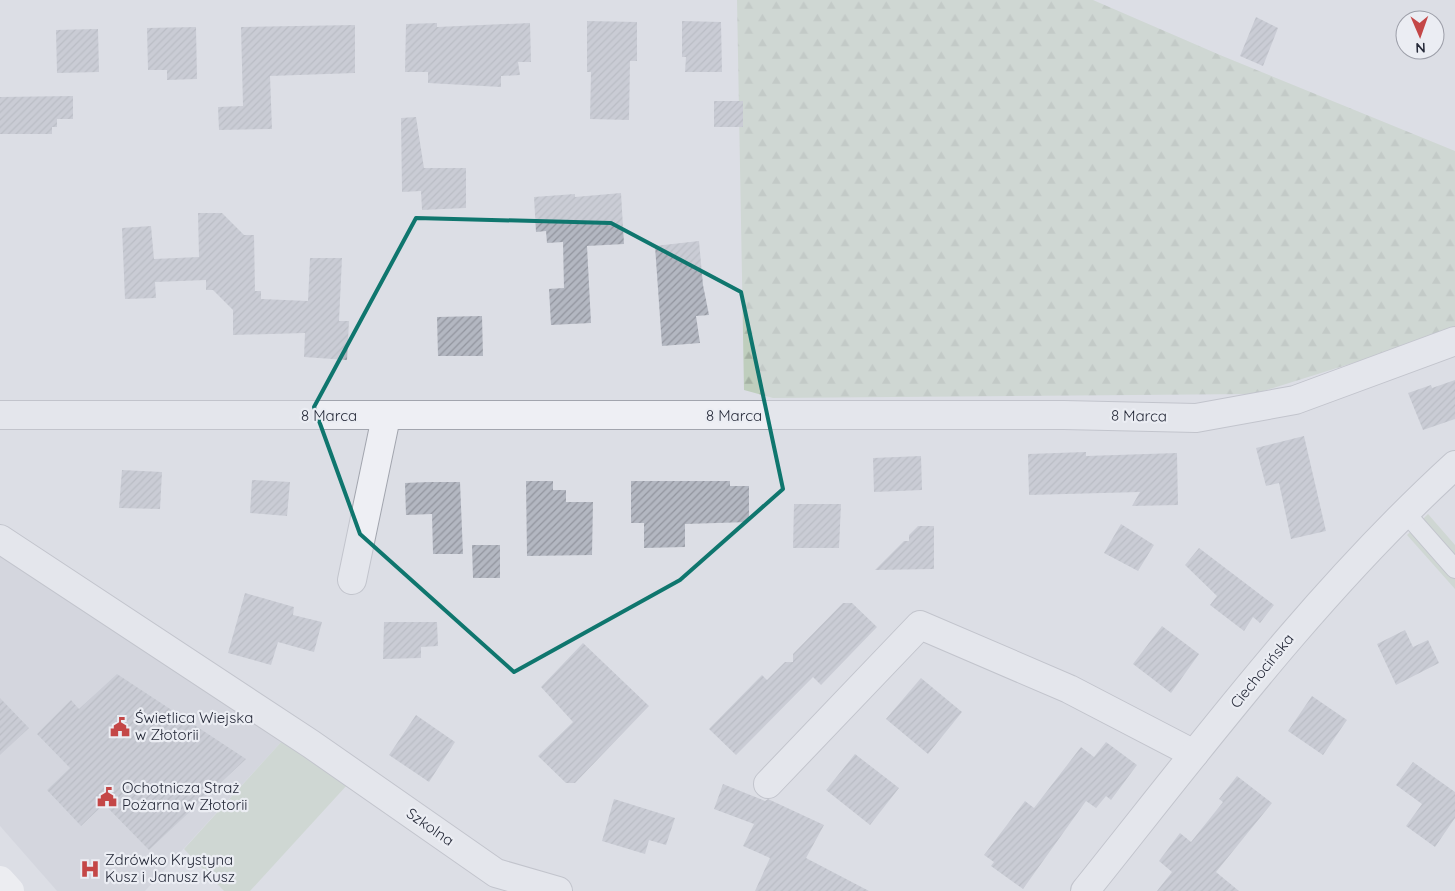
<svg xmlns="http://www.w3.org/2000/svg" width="1455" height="891" font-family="Quicksand,sans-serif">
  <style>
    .built { fill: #cacdd6 }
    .grass { fill: #bfcebd }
    .forest { fill: url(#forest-firs) }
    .building { fill: url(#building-hatch) }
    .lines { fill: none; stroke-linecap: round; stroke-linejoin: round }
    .service-casing { stroke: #a2a5ae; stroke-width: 20 }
    .minor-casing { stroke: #a2a5ae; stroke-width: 30 }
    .tertiary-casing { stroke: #a2a5ae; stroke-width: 30 }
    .service { stroke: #eeeff4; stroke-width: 18 }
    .minor { stroke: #eeeff4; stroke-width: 28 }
    .tertiary { stroke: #eeeff4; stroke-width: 28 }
    .secondary { stroke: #fff; stroke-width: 28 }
    .marked { fill: none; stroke: #0f766e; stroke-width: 4; stroke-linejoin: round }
    .labels { text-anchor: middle; stroke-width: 4.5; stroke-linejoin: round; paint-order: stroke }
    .street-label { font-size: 15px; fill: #272b3a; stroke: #ebedf3 }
    .poi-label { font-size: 15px; fill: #272b3a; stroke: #ebedf3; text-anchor: start }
  </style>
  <defs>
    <pattern id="forest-firs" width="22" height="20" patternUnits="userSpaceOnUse" patternTransform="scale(1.25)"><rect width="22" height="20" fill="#bfcebd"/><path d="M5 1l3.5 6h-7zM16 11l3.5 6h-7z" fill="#a4b1a3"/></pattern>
    <pattern id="building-hatch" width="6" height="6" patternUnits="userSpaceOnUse" patternTransform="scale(1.25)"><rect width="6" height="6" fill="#b3b7c1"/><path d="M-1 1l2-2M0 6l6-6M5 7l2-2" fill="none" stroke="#92959e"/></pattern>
  </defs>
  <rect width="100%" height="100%" fill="#dcdee5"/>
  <path class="built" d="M 0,550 L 283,740 L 145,891 L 57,891 L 0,826 Z"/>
  <g class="grass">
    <path d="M 1428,514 L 1455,545 L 1455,589 L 1407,535 Z"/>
    <path d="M 283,740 L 348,784 L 250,891 L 224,891 L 184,849 Z"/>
  </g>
  <path class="forest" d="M 737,0 L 1093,0 L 1220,55 L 1455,151 L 1455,331 L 1254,394 L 773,398 L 744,390 Z"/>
  <g class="building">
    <path d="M 1256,17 L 1278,28 L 1263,66 L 1240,56 Z"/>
    <path d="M 587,21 L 637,22 L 637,61 L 630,61 L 629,120 L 590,119 L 591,72 L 587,72 Z"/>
    <path d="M 682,21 L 721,22 L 722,72 L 685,72 L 686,57 L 682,57 Z"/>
    <path d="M 437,23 L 437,27 L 530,23 L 531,62 L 518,62 L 520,75 L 501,76 L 501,87 L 428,83 L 428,72 L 405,72 L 406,24 Z"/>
    <path d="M 355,25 L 355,73 L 270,76 L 272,129 L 219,130 L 218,107 L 243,106 L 241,27 Z"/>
    <path d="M 196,27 L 197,79 L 167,80 L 167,70 L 148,70 L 147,28 Z"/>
    <path d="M 98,29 L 99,72 L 57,73 L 56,30 Z"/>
    <path d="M 73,96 L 73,119 L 57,119 L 57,127 L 52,127 L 52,134 L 0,134 L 0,97 Z"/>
    <rect x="714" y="101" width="29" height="26"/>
    <path d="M 416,117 L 424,168 L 466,168 L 466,208 L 422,210 L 421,191 L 402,192 L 401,118 Z"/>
    <path d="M 621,193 L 624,244 L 587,246 L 591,323 L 551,325 L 549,289 L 564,288 L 563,242 L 547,243 L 546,231 L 536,232 L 534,197 L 575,194 L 575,197 Z"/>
    <path d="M 198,213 L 222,213 L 244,235 L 254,235 L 255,291 L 261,291 L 261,299 L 308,301 L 310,258 L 342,258 L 339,321 L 349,321 L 347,360 L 304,357 L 305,333 L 233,335 L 233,310 L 213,290 L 206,290 L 206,280 L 155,282 L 156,298 L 125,299 L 122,228 L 151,226 L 154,259 L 199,257 Z"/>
    <path d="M 699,241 L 703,285 L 709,315 L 696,316 L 700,343 L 662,346 L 655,246 Z"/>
    <path d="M 482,316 L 483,356 L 438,356 L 437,317 Z"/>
    <path d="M 1455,380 L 1455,419 L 1423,430 L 1408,393 L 1431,385 L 1432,388 Z"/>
    <path d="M 1304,436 L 1326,531 L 1291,539 L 1279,483 L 1266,486 L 1256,448 Z"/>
    <path d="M 1086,452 L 1086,456 L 1177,453 L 1178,505 L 1132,506 L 1140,492 L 1029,495 L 1028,454 Z"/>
    <path d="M 921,456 L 922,490 L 874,492 L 873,458 Z"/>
    <path d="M 122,470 L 162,472 L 160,509 L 119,508 Z"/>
    <path d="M 252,480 L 290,482 L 287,516 L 250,513 Z"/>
    <path d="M 526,481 L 553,481 L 553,490 L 566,490 L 566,502 L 593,502 L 592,555 L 527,556 Z"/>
    <path d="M 631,481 L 730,481 L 730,486 L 749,486 L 749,522 L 685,524 L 685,547 L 644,548 L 644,523 L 631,523 Z"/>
    <path d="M 429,482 L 460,482 L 463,554 L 433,554 L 432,514 L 406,515 L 405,483 Z"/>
    <path d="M 794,504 L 841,504 L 839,548 L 793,548 Z"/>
    <path d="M 1121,524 L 1154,545 L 1138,571 L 1104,553 Z"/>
    <path d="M 918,526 L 934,526 L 934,569 L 875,570 L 904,541 L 909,541 L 909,535 Z"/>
    <path d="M 472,545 L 500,545 L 500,578 L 473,578 Z"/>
    <path d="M 1199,548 L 1274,605 L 1260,623 L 1253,617 L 1244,631 L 1210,605 L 1217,596 L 1185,565 Z"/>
    <path d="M 245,593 L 294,607 L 293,615 L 322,622 L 314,652 L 278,642 L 271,665 L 228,653 Z"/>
    <path d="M 843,603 L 852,603 L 877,627 L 821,685 L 813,677 L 736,755 L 709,729 L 762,675 L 767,680 L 785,662 L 793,662 L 793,654 Z"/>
    <path d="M 384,622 L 437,622 L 438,646 L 421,647 L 421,658 L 383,659 Z"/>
    <path d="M 1162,626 L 1199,654 L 1171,693 L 1133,664 Z"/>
    <path d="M 1405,630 L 1413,647 L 1428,640 L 1439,663 L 1396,685 L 1377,644 Z"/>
    <path d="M 583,643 L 649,706 L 575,783 L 566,783 L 538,756 L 573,722 L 541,687 Z"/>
    <path d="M 117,674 L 246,759 L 149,850 L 104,804 L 81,826 L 47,790 L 70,768 L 37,734 L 71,700 L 79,709 Z"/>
    <path d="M 921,678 L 962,712 L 928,754 L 886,719 Z"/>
    <path d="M 1312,696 L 1347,720 L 1323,755 L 1288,731 Z"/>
    <path d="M 0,698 L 29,728 L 0,755 Z"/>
    <path d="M 416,715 L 455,742 L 429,782 L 389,755 Z"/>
    <path d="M 1106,742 L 1137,765 L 1111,800 L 1106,796 L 1096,808 L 1086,801 L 1023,889 L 991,866 L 994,862 L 984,855 L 1025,801 L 1034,808 L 1081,747 L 1094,757 Z"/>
    <path d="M 855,754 L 899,788 L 870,825 L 826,790 Z"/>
    <path d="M 1413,762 L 1455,792 L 1455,818 L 1435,847 L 1406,826 L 1422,804 L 1396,785 Z"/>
    <path d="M 1237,776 L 1272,803 L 1216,872 L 1239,891 L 1157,891 L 1172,872 L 1159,861 L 1180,833 L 1191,842 L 1223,802 L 1219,799 Z"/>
    <path d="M 723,784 L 765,801 L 768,799 L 824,825 L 806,858 L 869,891 L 755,891 L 770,858 L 743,846 L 754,824 L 714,809 Z"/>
    <path d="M 614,799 L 675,818 L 666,845 L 649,840 L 645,854 L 602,841 Z"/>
  </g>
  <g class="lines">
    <defs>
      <path id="service" d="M 1404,511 L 1455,569"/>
      <g id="minor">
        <path d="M 0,539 L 311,744 L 496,873 L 558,891"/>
        <path d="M 352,580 L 386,417"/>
        <path d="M 768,784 L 920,625 L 1069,689 L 1194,754"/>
        <path d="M 1085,891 C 1202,745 1316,592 1455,465"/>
      </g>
      <path id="tertiary" d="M 0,415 L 1064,415 L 1196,418 L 1295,400 L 1455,341"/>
    </defs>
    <use href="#service" class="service-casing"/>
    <use href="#minor" class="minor-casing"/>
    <use href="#tertiary" class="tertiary-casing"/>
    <use href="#service" class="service"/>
    <use href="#minor" class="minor"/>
    <use href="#tertiary" class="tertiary"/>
    <path class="secondary" d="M 0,880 L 10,891"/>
  </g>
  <path d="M0 0H1455V891H0ZM 416,218 L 611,223 L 741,292 L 783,489 L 680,580 L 514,672 L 360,534 L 314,407 Z" fill="#dcdee5" fill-opacity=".55" fill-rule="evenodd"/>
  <path class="marked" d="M 416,218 L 611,223 L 741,292 L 783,489 L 680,580 L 514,672 L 360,534 L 314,407 Z"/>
  <defs>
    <symbol id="civic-bare" viewBox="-9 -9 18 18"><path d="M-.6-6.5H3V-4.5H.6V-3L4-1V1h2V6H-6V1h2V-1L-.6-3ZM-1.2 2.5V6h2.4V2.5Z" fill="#c44747" stroke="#ebedf3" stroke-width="2.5" paint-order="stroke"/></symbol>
    <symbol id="hospital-bare" viewBox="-9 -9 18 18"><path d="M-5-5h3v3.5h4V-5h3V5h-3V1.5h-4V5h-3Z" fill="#c44747" stroke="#ebedf3" stroke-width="2.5" paint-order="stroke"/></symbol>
  </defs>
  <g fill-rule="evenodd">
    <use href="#civic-bare" x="106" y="713" width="28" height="28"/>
    <use href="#civic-bare" x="93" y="783" width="28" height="28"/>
    <use href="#hospital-bare" x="76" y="855" width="28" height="28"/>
  </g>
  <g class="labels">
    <g class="street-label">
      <text x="329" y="421">8 Marca</text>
      <text x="734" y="421">8 Marca</text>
      <text transform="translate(1139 416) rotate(1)" y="5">8 Marca</text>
      <text transform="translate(1262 671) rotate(-51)" y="5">Ciechocińska</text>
      <text transform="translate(430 827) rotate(35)" y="5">Szkolna</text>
    </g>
    <g class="poi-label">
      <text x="135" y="723">Świetlica Wiejska<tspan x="135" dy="17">w Złotorii</tspan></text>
      <text x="122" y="793">Ochotnicza Straż<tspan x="122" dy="17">Pożarna w Złotorii</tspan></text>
      <text x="105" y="865">Zdrówko Krystyna<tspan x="105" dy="17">Kusz i Janusz Kusz</tspan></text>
    </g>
  </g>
  <g transform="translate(1420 35) rotate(178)"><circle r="24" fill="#ebedf3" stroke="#9d9fa9"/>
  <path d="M0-4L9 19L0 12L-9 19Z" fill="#c44747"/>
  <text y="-8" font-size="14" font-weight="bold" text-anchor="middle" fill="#272b3a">N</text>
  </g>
</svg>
